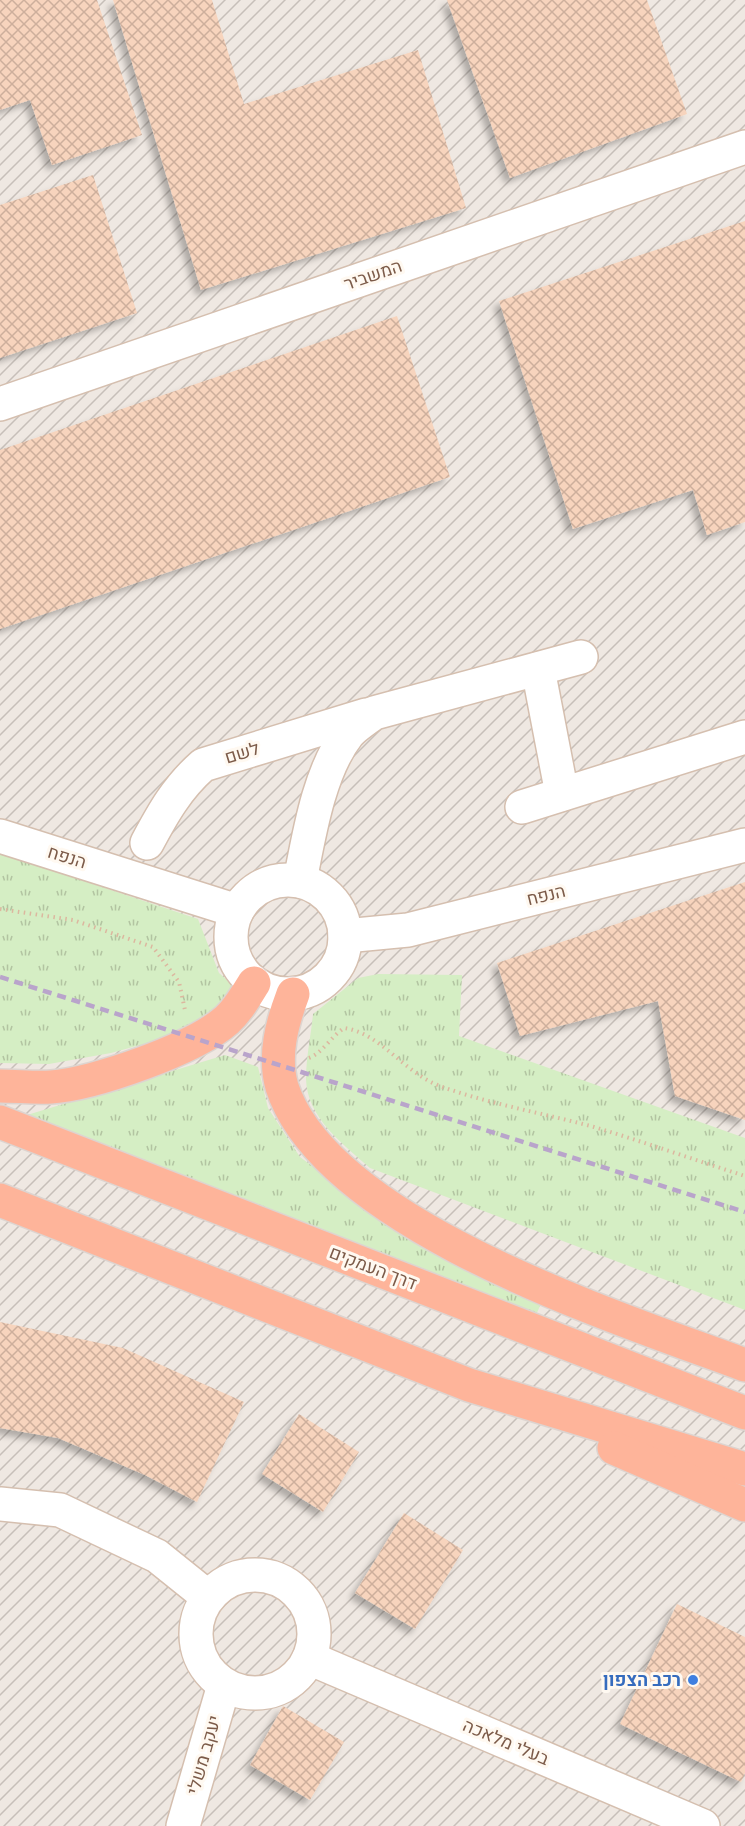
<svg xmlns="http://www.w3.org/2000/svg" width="745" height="1826" font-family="Figtree,Heebo,sans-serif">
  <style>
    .industrial { fill: url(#industrial-furrows) }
    .grass { fill: url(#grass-tufts) }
    .building { fill: url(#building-cross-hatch); filter: url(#shadow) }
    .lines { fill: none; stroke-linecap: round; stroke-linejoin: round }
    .minor-casing { stroke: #d5bfaf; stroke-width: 36 }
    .highway-casing { stroke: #ddd4d0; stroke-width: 36 }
    .path { stroke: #dcb79f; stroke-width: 4; stroke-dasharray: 1.5 4.5; stroke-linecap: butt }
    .minor { stroke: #fff; stroke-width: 33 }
    .highway { stroke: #feb49a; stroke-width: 33 }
    .rail { stroke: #b9a4cb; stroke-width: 4.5; stroke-dasharray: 9 6; stroke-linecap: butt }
    .shop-dot { fill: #3f7fe0; stroke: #fff9f1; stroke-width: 2 }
    .labels { text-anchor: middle; stroke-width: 6; stroke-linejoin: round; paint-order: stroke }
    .street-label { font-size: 18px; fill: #7c5b49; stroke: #fff9f1 }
    .shop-label { font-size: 18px; font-weight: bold; fill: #366cbe; stroke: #fff9f1; text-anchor: end }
  </style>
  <defs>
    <pattern id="industrial-furrows" width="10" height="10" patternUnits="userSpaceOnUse" patternTransform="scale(1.5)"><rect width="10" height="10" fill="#efe8e2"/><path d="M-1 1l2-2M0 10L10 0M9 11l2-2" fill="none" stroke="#c7bfb9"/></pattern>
    <pattern id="grass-tufts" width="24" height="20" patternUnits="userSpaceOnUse" patternTransform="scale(1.5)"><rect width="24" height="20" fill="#d5eec4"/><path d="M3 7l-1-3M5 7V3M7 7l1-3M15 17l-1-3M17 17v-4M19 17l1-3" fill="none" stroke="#b2c4a1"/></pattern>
    <pattern id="building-cross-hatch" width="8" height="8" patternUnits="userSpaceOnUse" patternTransform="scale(1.5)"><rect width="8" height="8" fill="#f7d4bd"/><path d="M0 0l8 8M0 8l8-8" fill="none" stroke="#cdaf9c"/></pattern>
    <filter id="shadow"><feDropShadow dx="-5.5" dy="5.5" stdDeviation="3" flood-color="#0004"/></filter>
  </defs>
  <rect width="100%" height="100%" fill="#fef6e8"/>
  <rect class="industrial" x="0" y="0" width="745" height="1826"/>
  <g class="grass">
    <path d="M 0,853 L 198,919 L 219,973 L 240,991 L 217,1016 L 166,1038 L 111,1053 L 49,1064 L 0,1063 Z"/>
    <path d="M 378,974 L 462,975 L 459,1036 L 745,1138 L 745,1310 L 370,1168 C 343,1144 307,1118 306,1079 C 306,1058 311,1035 313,1014 L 358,978 Z"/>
    <path d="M 225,1055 L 258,1067 L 268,1108 L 300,1157 L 401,1232 L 543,1299 L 536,1315 L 27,1115 Z"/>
  </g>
  <g class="building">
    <path d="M 0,0 L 97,0 L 142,135 L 52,165 L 30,100 L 0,110 Z"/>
    <path d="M 113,0 L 212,0 L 244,104 L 418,50 L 466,208 L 201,290 Z"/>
    <path d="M 447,0 L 647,0 L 687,114 L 510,178 Z"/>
    <path d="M 93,175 L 137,313 L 0,358 L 0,205 Z"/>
    <path d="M 745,221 L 745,522 L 707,535 L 693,490 L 573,529 L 499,301 Z"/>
    <path d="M 397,316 L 450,477 L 0,629 L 0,450 Z"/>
    <path d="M 745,882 L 745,1120 L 675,1096 L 658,1001 L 520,1036 L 497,963 Z"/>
    <path d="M 0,1322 L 123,1348 L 244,1402 L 197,1502 L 145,1475 L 58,1438 L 0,1428 Z"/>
    <path d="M 299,1414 L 359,1452 L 323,1512 L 262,1474 Z"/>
    <path d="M 404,1513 L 463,1550 L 415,1629 L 355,1593 Z"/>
    <path d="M 677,1604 L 745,1637 L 745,1773 L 741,1782 L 620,1724 Z"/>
    <path d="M 283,1706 L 344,1742 L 310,1800 L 250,1765 Z"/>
  </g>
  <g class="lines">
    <defs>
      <g id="minor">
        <path d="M 0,404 L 745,147"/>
        <path d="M 538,669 L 562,794"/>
        <path d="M 522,807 L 745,737"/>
        <path d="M 0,836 L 237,911"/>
        <path d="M 147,843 C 163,813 177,788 203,765 L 366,715"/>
        <circle cx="288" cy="937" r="57"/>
        <path d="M 300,881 C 309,835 319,771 348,734 C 355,726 365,720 374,713 L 581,657"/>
        <path d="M 345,936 L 408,930 L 745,845"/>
        <path d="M 0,1504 L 60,1510 L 157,1556 L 208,1597"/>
        <circle cx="255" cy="1634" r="59"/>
        <path d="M 309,1658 L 703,1826"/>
        <path d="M 183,1826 L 224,1685"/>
      </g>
      <g id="highway">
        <path d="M 293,994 C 282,1023 273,1056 282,1087 C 327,1225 619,1318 745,1365"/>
        <path d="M 0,1086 C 17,1086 34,1088 51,1087 C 94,1084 194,1049 227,1020 C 238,1010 246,996 254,983"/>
        <path d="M 0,1122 L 745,1413"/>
        <path d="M 0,1200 L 469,1385 L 745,1469"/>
        <path d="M 614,1448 L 745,1505"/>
      </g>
    </defs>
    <use href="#minor" class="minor-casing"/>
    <use href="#highway" class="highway-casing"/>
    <g class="path">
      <path d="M 0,909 L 73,920 L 153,947 L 179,982 L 185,1010"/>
      <path d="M 309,1058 C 322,1053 331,1037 344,1028 C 381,1033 404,1073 440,1086 C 489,1104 543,1113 594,1127 C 644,1142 695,1160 745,1176"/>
    </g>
    <use href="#minor" class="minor"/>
    <use href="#highway" class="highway"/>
    <path class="rail" d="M 0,977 L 745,1212"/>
  </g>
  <circle class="shop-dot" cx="693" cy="1680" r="6"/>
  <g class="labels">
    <g class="street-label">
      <text transform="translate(373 275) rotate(-19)" y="6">המשביר</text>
      <text transform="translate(242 753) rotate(-17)" y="6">לשם</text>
      <text transform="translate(67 857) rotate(17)" y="6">הנפח</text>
      <text transform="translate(546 895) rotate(-14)" y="6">הנפח</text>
      <text transform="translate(373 1268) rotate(21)" y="6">דרך העמקים</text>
      <text transform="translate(506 1742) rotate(23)" y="6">בעלי מלאכה</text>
      <text transform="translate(204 1755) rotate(-74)" y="6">יעקב משלי</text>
    </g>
    <g class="shop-label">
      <text x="681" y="1686">רכב הצפון</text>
    </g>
  </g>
</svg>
